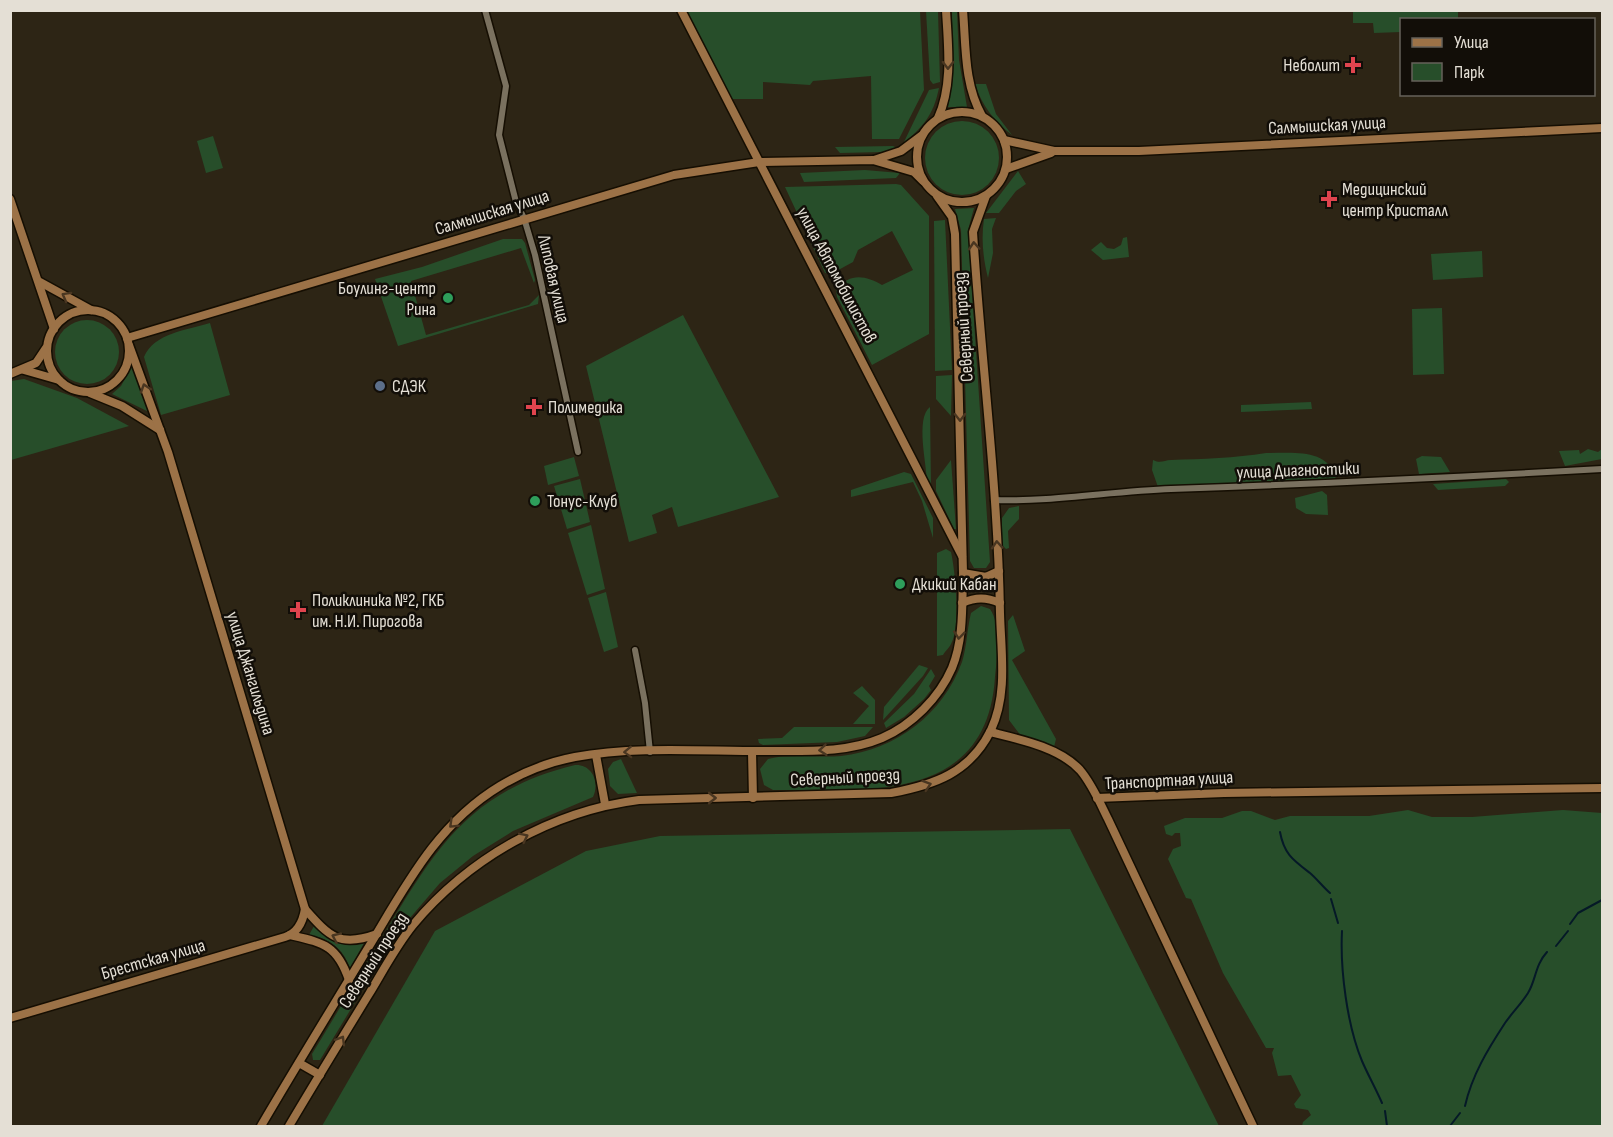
<svg xmlns="http://www.w3.org/2000/svg" width="1613" height="1137" font-family="'Sofia Sans Condensed',sans-serif">
  <style>
    .green { fill: #274e2a }
    .lines { fill: none; stroke-linecap: round; stroke-linejoin: round }
    .stream { stroke: #051927; stroke-width: 2 }
    .street-casing { stroke: #150e02; stroke-width: 9 }
    .secondary-casing { stroke: #150e02; stroke-width: 11 }
    .street { stroke: #7a715f; stroke-width: 6 }
    .secondary { stroke: #9c7247; stroke-width: 8 }
    .oneway { stroke: #493621 }
    .health-dot { fill: #e0444e; stroke: #120e08; stroke-width: 2 }
    .leisure-dot { fill: #2e9e5b; stroke: #120e08; stroke-width: 2 }
    .service-dot { fill: #5c6f8a; stroke: #120e08; stroke-width: 2 }
    .labels { text-anchor: middle; stroke-width: 5; stroke-linejoin: round; paint-order: stroke }
    .poi-label { font-size: 18px; fill: #e4dfd5; stroke: #120e08; text-anchor: start }
    .street-label { font-size: 18px; fill: #e4dfd5; stroke: #120e08 }
  </style>
  <rect width="100%" height="100%" fill="#2d2515"/>
  <g class="green">
    <path d="M 686,11 L 920,11 L 924,90 L 899,139 L 872,139 L 871,76 L 813,81 L 810,85 L 763,82 L 763,99 L 730,99 Z"/>
    <path d="M 926,11 L 938,11 L 940,82 L 933,84 L 930,80 Z"/>
    <path d="M 952,11 L 957,11 L 959,60 L 967,107 L 948,107 L 953,78 Z"/>
    <path d="M 1353,11 L 1458,11 L 1458,19 L 1402,20 L 1401,32 L 1374,33 L 1373,23 L 1353,23 Z"/>
    <path d="M 975,84 L 986,84 L 996,114 L 1012,135 C 994,121 982,106 975,84 Z"/>
    <path d="M 939,88 C 933,116 924,125 903,144 L 929,90 Z"/>
    <circle cx="962" cy="158" r="37"/>
    <path d="M 213,136 L 223,168 L 206,173 L 197,141 Z"/>
    <path d="M 893,146 L 897,148 L 884,152 L 840,153 L 835,147 Z"/>
    <path d="M 865,170 L 900,173 L 896,178 L 804,182 L 800,173 Z"/>
    <path d="M 1018,171 L 1026,184 L 1016,191 L 999,213 L 986,213 Z"/>
    <path d="M 896,184 L 901,185 L 929,216 L 929,334 L 872,365 L 837,297 L 836,290 C 850,272 866,276 882,285 L 913,270 L 892,231 L 858,250 L 853,262 L 831,274 L 825,273 L 785,187 Z"/>
    <path d="M 974,208 L 968,230 L 990,562 L 986,568 L 974,568 L 970,561 L 961,230 L 955,209 Z"/>
    <path d="M 996,218 L 992,229 L 993,253 L 988,278 C 983,258 981,239 984,219 Z"/>
    <path d="M 945,220 L 952,370 L 935,371 L 934,221 Z"/>
    <path d="M 1127,237 L 1129,257 L 1103,260 L 1091,250 L 1101,242 L 1107,248 L 1114,249 L 1121,245 L 1123,238 Z"/>
    <path d="M 503,239 L 522,239 L 525,243 L 535,280 L 534,283 L 521,248 L 411,281 L 426,335 L 529,305 L 539,295 L 538,304 L 398,346 L 375,279 L 422,267 Z"/>
    <path d="M 1482,251 L 1483,277 L 1433,280 L 1431,254 Z"/>
    <path d="M 1442,308 L 1444,374 L 1413,375 L 1412,309 Z"/>
    <path d="M 683,315 L 779,497 L 678,527 L 672,507 L 652,515 L 657,533 L 629,542 L 586,366 Z"/>
    <circle cx="87" cy="352" r="32"/>
    <path d="M 210,323 L 230,395 L 161,415 L 144,357 C 154,333 187,330 210,323 Z"/>
    <path d="M 134,362 L 149,412 L 112,394 L 121,386 Z"/>
    <path d="M 952,375 L 951,416 L 936,399 L 936,376 Z"/>
    <path d="M 24,379 L 77,398 L 129,426 L 11,460 L 11,381 Z"/>
    <path d="M 1311,402 L 1312,409 L 1241,412 L 1241,405 Z"/>
    <path d="M 930,407 L 931,489 L 927,483 C 927,465 915,418 930,407 Z"/>
    <path d="M 1588,449 L 1598,452 L 1602,449 L 1602,459 L 1565,466 L 1559,451 L 1579,450 L 1580,454 Z"/>
    <path d="M 1266,453 C 1292,453 1327,448 1336,477 L 1334,480 L 1158,487 L 1152,470 L 1153,460 C 1161,464 1164,460 1171,460 C 1202,459 1235,458 1266,453 Z"/>
    <path d="M 1422,456 L 1441,457 L 1450,472 L 1419,474 L 1416,459 Z"/>
    <path d="M 574,457 L 579,476 L 548,485 L 544,466 Z"/>
    <path d="M 951,460 L 956,529 L 954,529 L 936,491 L 936,480 Z"/>
    <path d="M 904,472 L 911,474 L 933,518 L 933,538 L 922,501 L 913,482 L 851,497 L 851,490 Z"/>
    <path d="M 580,479 L 590,522 L 567,529 L 554,486 Z"/>
    <path d="M 1506,479 L 1509,482 L 1505,486 L 1438,490 L 1433,484 Z"/>
    <path d="M 1322,491 L 1327,495 L 1328,515 L 1306,514 L 1296,508 L 1295,498 Z"/>
    <path d="M 1019,506 L 1019,519 L 1008,531 L 1009,548 L 1006,549 L 1002,545 L 1002,518 L 1009,508 Z"/>
    <path d="M 591,525 L 605,589 L 587,595 L 568,533 Z"/>
    <path d="M 946,549 L 951,552 C 955,569 961,628 951,644 C 949,648 946,650 943,655 L 937,656 L 937,553 Z"/>
    <path d="M 606,592 L 618,647 L 604,652 L 588,598 Z"/>
    <path d="M 981,606 L 990,609 C 1001,624 997,659 995,677 C 987,804 866,790 773,790 L 764,785 L 760,769 L 768,759 C 790,753 818,758 841,756 C 896,750 943,714 962,662 C 967,646 967,629 971,613 Z"/>
    <path d="M 1013,615 L 1025,651 L 1012,660 L 1056,739 L 1054,747 L 1021,736 L 1009,720 L 1008,621 Z"/>
    <path d="M 919,665 L 928,668 L 923,676 L 883,720 L 884,707 Z"/>
    <path d="M 931,669 L 935,676 L 929,686 L 931,690 L 924,699 L 904,717 L 886,728 L 884,723 L 914,694 Z"/>
    <path d="M 862,686 L 875,700 L 875,724 L 853,724 L 869,706 L 853,693 Z"/>
    <path d="M 794,727 L 873,727 L 865,736 L 837,742 L 763,745 L 759,743 L 758,739 L 782,738 Z"/>
    <path d="M 621,759 L 637,793 L 618,794 L 610,786 L 608,769 L 613,762 Z"/>
    <path d="M 575,765 C 592,764 600,782 593,797 L 513,831 L 473,856 L 440,883 L 397,933 L 320,1060 L 313,1060 L 312,1054 C 337,1013 361,972 386,931 C 437,846 472,790 575,765 Z"/>
    <path d="M 1408,810 L 1432,817 L 1472,817 L 1563,810 L 1602,813 L 1602,1126 L 1302,1126 L 1303,1122 L 1311,1115 L 1308,1110 L 1296,1108 L 1294,1104 L 1301,1095 L 1291,1075 L 1278,1076 L 1272,1053 L 1274,1048 L 1266,1048 L 1223,973 L 1191,899 L 1186,898 L 1168,859 L 1173,849 L 1181,846 L 1180,833 L 1175,833 L 1172,836 L 1166,834 L 1164,826 L 1185,818 L 1222,818 L 1242,811 L 1251,811 L 1275,820 L 1290,816 L 1369,816 Z"/>
    <path d="M 1070,829 L 1219,1126 L 322,1126 L 435,931 L 586,851 L 660,836 Z"/>
    <path d="M 314,926 C 329,942 342,948 364,943 L 350,968 C 342,947 331,940 309,935 Z"/>
  </g>
  <g class="lines">
    <g class="stream">
      <path d="M 1280,832 C 1284,854 1293,860 1310,873 C 1317,879 1323,887 1330,893"/>
      <path d="M 1331,899 L 1338,923"/>
      <path d="M 1570,924 L 1578,913 L 1602,900"/>
      <path d="M 1342,931 C 1340,969 1347,1025 1362,1061 C 1368,1075 1376,1089 1382,1103"/>
      <path d="M 1556,946 L 1568,931"/>
      <path d="M 1465,1106 C 1472,1075 1488,1049 1505,1023 C 1512,1013 1521,1004 1528,993 C 1536,980 1535,965 1547,952"/>
      <path d="M 1385,1111 L 1387,1126"/>
      <path d="M 1450,1126 L 1460,1113"/>
    </g>
    <defs>
      <g id="street">
        <path d="M 485,10 L 506,86 L 499,135 L 516,202 L 524,218 L 535,255 L 578,452"/>
        <path d="M 994,500 C 1053,502 1112,491 1171,489 C 1315,484 1459,477 1602,469"/>
        <path d="M 635,650 L 645,703 L 650,752"/>
      </g>
      <g id="secondary">
        <path d="M 681,10 L 962,556"/>
        <path d="M 963,10 C 966,47 964,84 982,116"/>
        <circle cx="962" cy="157" r="45"/>
        <path d="M 938,118 C 953,85 948,46 946,10"/>
        <path d="M 1004,140 L 1054,151 L 1139,151 L 1602,128"/>
        <path d="M 874,160 L 901,151 L 921,136"/>
        <path d="M 1006,169 L 1051,153"/>
        <path d="M 10,199 L 54,329"/>
        <path d="M 40,282 L 91,310"/>
        <circle cx="88" cy="351" r="41"/>
        <path d="M 127,338 L 674,175 L 759,162 L 873,160 L 914,172 L 923,181"/>
        <path d="M 24,370 L 59,380"/>
        <path d="M 10,374 L 36,363 L 46,348"/>
        <path d="M 90,393 L 122,406 L 160,430"/>
        <path d="M 963,573 L 986,577 L 999,571"/>
        <path d="M 962,603 C 976,597 986,597 1000,603"/>
        <path d="M 990,732 C 1018,739 1059,747 1080,770 C 1092,784 1100,803 1108,819 L 1253,1126"/>
        <path d="M 752,752 L 753,798"/>
        <path d="M 596,755 L 605,804"/>
        <path d="M 1097,798 L 1224,793 L 1602,788"/>
        <path d="M 305,909 C 329,936 339,948 377,934"/>
        <path d="M 290,935 C 324,943 337,945 349,980"/>
        <path d="M 10,1018 L 285,937 C 298,933 303,921 305,909 L 168,452 L 129,345"/>
        <path d="M 299,1063 L 320,1075"/>
        <path d="M 261,1126 C 295,1068 330,1011 365,953 C 403,891 435,825 500,786 C 523,772 549,762 575,757 C 640,745 711,752 777,751 C 812,751 849,752 882,738 C 912,725 939,698 952,668 C 964,639 962,604 963,573 L 955,234 L 952,217 L 937,196"/>
        <path d="M 289,1126 C 315,1082 342,1038 369,994 C 383,971 396,946 413,925 C 469,858 552,811 639,800 L 891,793 C 934,785 970,773 991,730 C 1008,694 1001,652 1000,613 C 998,486 981,359 973,232 L 986,196"/>
      </g>
    </defs>
    <use href="#street" class="street-casing"/>
    <use href="#secondary" class="secondary-casing"/>
    <use href="#street" class="street"/>
    <use href="#secondary" class="secondary"/>
  </g>
  <defs><path id="oneway-chevron" d="M-2-3.5L2.5 0L-2 3.5" fill="none" stroke-width="1.6" stroke-linecap="round" stroke-linejoin="round" transform="scale(1.5)"/></defs>
  <g class="oneway">
    <use href="#oneway-chevron" transform="translate(948 65) rotate(91)"/>
    <use href="#oneway-chevron" transform="translate(974 246) rotate(-94)"/>
    <use href="#oneway-chevron" transform="translate(66 296) rotate(-151)"/>
    <use href="#oneway-chevron" transform="translate(145 388) rotate(-108)"/>
    <use href="#oneway-chevron" transform="translate(960 417) rotate(89)"/>
    <use href="#oneway-chevron" transform="translate(997 545) rotate(-94)"/>
    <use href="#oneway-chevron" transform="translate(959 635) rotate(96)"/>
    <use href="#oneway-chevron" transform="translate(823 750) rotate(175)"/>
    <use href="#oneway-chevron" transform="translate(628 752) rotate(178)"/>
    <use href="#oneway-chevron" transform="translate(927 785) rotate(-18)"/>
    <use href="#oneway-chevron" transform="translate(712 798)"/>
    <use href="#oneway-chevron" transform="translate(453 824) rotate(136)"/>
    <use href="#oneway-chevron" transform="translate(524 837) rotate(-26)"/>
    <use href="#oneway-chevron" transform="translate(336 937) rotate(-156)"/>
    <use href="#oneway-chevron" transform="translate(341 1040) rotate(-59)"/>
  </g>
  <g class="health-dot">
    <path d="M1350 56h6v6h6v6h-6v6h-6v-6h-6v-6h6z"/>
    <path d="M1326 190h6v6h6v6h-6v6h-6v-6h-6v-6h6z"/>
    <path d="M531 398h6v6h6v6h-6v6h-6v-6h-6v-6h6z"/>
    <path d="M295 601h6v6h6v6h-6v6h-6v-6h-6v-6h6z"/>
  </g>
  <g class="leisure-dot">
    <circle cx="448" cy="298" r="6"/>
    <circle cx="535" cy="501" r="6"/>
    <circle cx="900" cy="584" r="6"/>
  </g>
  <circle class="service-dot" cx="380" cy="386" r="6"/>
  <g class="labels">
    <g class="poi-label">
      <text x="1340" y="71" text-anchor="end">Неболит</text>
      <text x="1342" y="195">Медицинский<tspan x="1342" dy="21">центр Кристалл</tspan></text>
      <text x="436" y="294" text-anchor="end">Боулинг-центр<tspan x="436" dy="21">Рина</tspan></text>
      <text x="392" y="392">СДЭК</text>
      <text x="548" y="413">Полимедика</text>
      <text x="547" y="507">Тонус-Клуб</text>
      <text x="912" y="590">Дкикий Кабан</text>
      <text x="312" y="606">Поликлиника №2, ГКБ<tspan x="312" dy="21">им. Н.И. Пирогова</tspan></text>
    </g>
    <g class="street-label">
      <text transform="translate(1327 125) rotate(-3)" y="6">Салмышская улица</text>
      <text transform="translate(492 212) rotate(-17)" y="6">Салмышская улица</text>
      <text transform="translate(837 275) rotate(62)" y="6">улица Автомобилистов</text>
      <text transform="translate(554 279) rotate(77)" y="6">Липовая улица</text>
      <text transform="translate(963 327) rotate(-94)" y="6">Северный проезд</text>
      <text transform="translate(1298 470) rotate(-2)" y="6">улица Диагностики</text>
      <text transform="translate(251 673) rotate(73)" y="6">улица Джангильдина</text>
      <text transform="translate(845 777) rotate(-3)" y="6">Северный проезд</text>
      <text transform="translate(1169 780) rotate(-3)" y="6">Транспортная улица</text>
      <text transform="translate(153 959) rotate(-16)" y="6">Брестская улица</text>
      <text transform="translate(373 960) rotate(-57)" y="6">Северный проезд</text>
    </g>
  </g>
  <rect width="1613" height="1137" fill="none" stroke="#e4dfd5" stroke-width="24"/>
  <rect x="1400" y="18" width="195" height="78" fill="#120e08" stroke="#66625a" stroke-width="1.5"/>
  <rect x="1412" y="38" width="30" height="9" fill="#9c7247" stroke="#66625a" stroke-width="1.5"/>
  <text x="1454" y="48" font-size="18" fill="#e4dfd5">Улица</text>
  <rect x="1412" y="63" width="30" height="18" fill="#274e2a" stroke="#66625a" stroke-width="1.5"/>
  <text x="1454" y="78" font-size="18" fill="#e4dfd5">Парк</text>
</svg>
